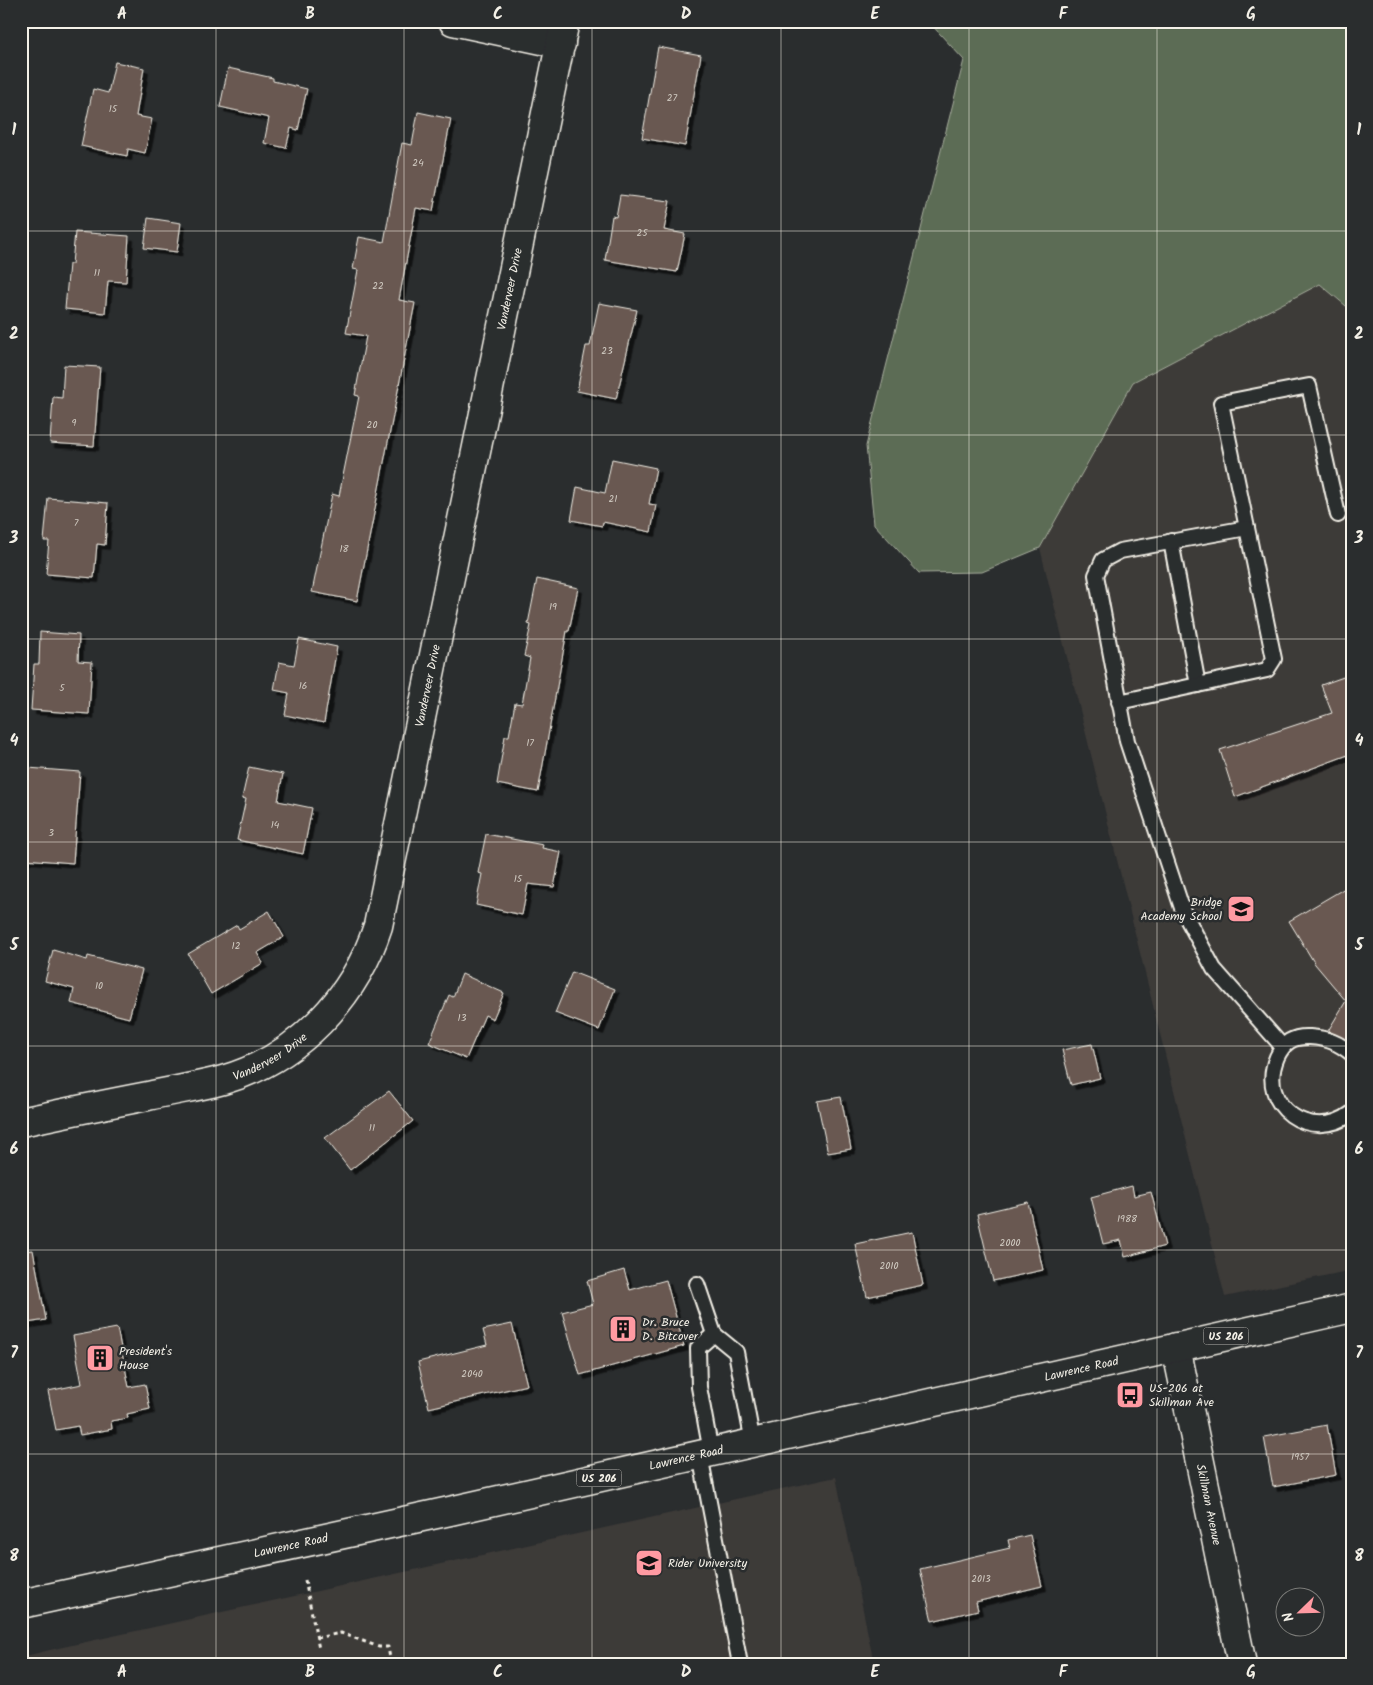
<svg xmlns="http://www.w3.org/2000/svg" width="1373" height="1685" font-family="Kalam,sans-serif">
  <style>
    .built { fill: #3d3a38 }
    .green { fill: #5c6c55; stroke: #a8ae9e }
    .building { fill: #695851; stroke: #f4f1e8; filter: url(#shadow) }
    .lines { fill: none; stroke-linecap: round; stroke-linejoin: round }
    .lane-casing { stroke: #f4f1e8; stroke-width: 18 }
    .street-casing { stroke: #f4f1e8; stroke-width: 31 }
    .primary-casing { stroke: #f4f1e8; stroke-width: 31 }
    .path { stroke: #f4f1e8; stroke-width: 3; stroke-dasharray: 4 4; stroke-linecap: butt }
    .lane { stroke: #2a2d2e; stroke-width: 14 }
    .street { stroke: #2a2d2e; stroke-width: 28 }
    .primary { stroke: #2a2d2e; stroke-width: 28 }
    .grid { fill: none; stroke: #f4f1e8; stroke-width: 1; stroke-opacity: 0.55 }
    .labels { text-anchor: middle; stroke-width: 5; stroke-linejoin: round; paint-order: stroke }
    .number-label { font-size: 10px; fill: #d1cbc2 }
    .shield { fill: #2a2d2e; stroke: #b7b6b0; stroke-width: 1 }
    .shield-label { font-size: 11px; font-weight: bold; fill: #f4f1e8 }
    .street-label { font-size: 12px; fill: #f4f1e8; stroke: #2a2d2e }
    .poi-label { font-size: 12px; fill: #f4f1e8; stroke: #2a2d2e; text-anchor: start }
    .neatline { fill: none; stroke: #f4f1e8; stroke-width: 2 }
    .grid-label { font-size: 16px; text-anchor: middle; font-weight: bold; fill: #f4f1e8 }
  </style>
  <defs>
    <filter id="shadow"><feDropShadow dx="4.5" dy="4.5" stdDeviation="0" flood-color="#0009"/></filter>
  </defs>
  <rect width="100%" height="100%" fill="#2a2d2e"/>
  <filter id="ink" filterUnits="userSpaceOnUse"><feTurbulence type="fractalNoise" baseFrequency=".02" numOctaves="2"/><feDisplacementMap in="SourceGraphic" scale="10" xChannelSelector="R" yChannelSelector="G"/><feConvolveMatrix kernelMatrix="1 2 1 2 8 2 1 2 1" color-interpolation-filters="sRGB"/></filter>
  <g filter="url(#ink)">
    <g class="built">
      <path d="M 1320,283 L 1352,311 L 1352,1270 L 1225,1297 L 1040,548 L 1133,382 Z"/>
      <path d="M 836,1477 L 874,1664 L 21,1664 L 21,1657 L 54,1649 Z"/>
    </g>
    <path class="green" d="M 928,21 L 1352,21 L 1352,311 L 1320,284 L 1133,382 L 1040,548 L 982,572 L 919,573 L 874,524 L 866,446 L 964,60 Z"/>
    <g class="building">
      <path d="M 658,47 L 701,55 L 685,146 L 642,138 Z"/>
      <path d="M 115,62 L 144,68 L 136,116 L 152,119 L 145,153 L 128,149 L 127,156 L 81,146 L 93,89 L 108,93 Z"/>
      <path d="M 228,68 L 273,78 L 273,81 L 307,89 L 298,130 L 291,128 L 286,148 L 264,143 L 269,118 L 220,107 Z"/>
      <path d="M 418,112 L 451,119 L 433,211 L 416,208 L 399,300 L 415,303 L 357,601 L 312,592 L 332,494 L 339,496 L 359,396 L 355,395 L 366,336 L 346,333 L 358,270 L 353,269 L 359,237 L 384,242 L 402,143 L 412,145 Z"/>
      <path d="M 620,195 L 670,201 L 664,230 L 685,234 L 677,272 L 605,260 L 612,216 L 616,217 Z"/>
      <path d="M 148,218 L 181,223 L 177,252 L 144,248 Z"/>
      <path d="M 75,232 L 129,236 L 126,282 L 108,281 L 105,313 L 65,309 L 69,264 L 72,264 Z"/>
      <path d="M 599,303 L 637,310 L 616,399 L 577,391 L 586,346 L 590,346 Z"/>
      <path d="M 64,365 L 100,367 L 94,446 L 50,443 L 53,397 L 62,398 Z"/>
      <path d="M 612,459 L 656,468 L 649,504 L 656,505 L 651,532 L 603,522 L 602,526 L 571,520 L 577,487 L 605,493 Z"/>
      <path d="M 48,498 L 108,503 L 105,545 L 97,544 L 94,578 L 46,574 L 49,541 L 44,541 Z"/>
      <path d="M 537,579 L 578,588 L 569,631 L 567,631 L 538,792 L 497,784 L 505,736 L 509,736 L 515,703 L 522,704 L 530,658 L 524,656 L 531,625 L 528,624 Z"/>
      <path d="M 40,632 L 79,635 L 78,661 L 92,662 L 89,714 L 31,710 L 34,664 L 39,664 Z"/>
      <path d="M 299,639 L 337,647 L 324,723 L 285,715 L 289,693 L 274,690 L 279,662 L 294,665 Z"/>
      <path d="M 1352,674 L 1352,760 L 1348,755 L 1235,797 L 1220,750 L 1332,713 L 1321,685 Z"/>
      <path d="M 249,767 L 283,774 L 278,801 L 312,808 L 303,854 L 237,840 L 246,799 L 242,798 Z"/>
      <path d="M 28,768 L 80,772 L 73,863 L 25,859 Z"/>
      <path d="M 486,834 L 543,845 L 542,848 L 561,852 L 554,887 L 528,884 L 522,915 L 476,905 L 482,874 L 478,873 Z"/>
      <path d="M 1352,884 L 1352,1043 L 1328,1031 L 1346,1001 L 1315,964 L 1289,921 Z"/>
      <path d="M 269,911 L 284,937 L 257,953 L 263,963 L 211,994 L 188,954 L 237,925 L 239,929 Z"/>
      <path d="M 53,950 L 87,960 L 88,956 L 142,970 L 129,1018 L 71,1003 L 74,989 L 45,981 Z"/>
      <path d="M 572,972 L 615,989 L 599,1030 L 555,1013 Z"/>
      <path d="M 462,974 L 504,993 L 493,1019 L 485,1015 L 466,1059 L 429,1043 L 449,995 L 453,997 Z"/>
      <path d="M 1092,1044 L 1100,1078 L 1071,1085 L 1062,1050 Z"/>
      <path d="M 389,1091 L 413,1121 L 350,1170 L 325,1138 Z"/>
      <path d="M 841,1097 L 851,1149 L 828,1153 L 817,1101 Z"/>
      <path d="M 1132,1186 L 1134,1196 L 1151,1192 L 1165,1246 L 1125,1257 L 1121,1240 L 1103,1244 L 1091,1197 Z"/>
      <path d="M 1028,1202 L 1043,1270 L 993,1281 L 977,1214 Z"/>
      <path d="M 912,1232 L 923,1285 L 867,1297 L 855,1244 Z"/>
      <path d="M 33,1250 L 46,1320 L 21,1324 L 21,1251 Z"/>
      <path d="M 624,1270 L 630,1290 L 666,1280 L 684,1346 L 580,1375 L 562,1312 L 593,1304 L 587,1281 Z"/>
      <path d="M 512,1324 L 527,1385 L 429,1408 L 418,1362 L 487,1345 L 483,1330 Z"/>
      <path d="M 117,1328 L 129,1387 L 145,1384 L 150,1409 L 127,1414 L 128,1418 L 111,1421 L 112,1429 L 80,1435 L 78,1426 L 56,1430 L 48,1391 L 82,1384 L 73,1336 Z"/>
      <path d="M 1327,1425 L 1336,1475 L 1273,1487 L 1264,1437 Z"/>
      <path d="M 1030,1535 L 1042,1586 L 976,1602 L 978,1610 L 932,1621 L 920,1569 L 1010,1548 L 1008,1540 Z"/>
    </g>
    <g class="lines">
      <defs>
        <g id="lane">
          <path d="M 1247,528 L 1221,403 L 1309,386 L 1338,515"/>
          <path d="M 1171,541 L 1198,685"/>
          <path d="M 1119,702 L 1267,670 L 1274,659 L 1247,528 L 1120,551 L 1103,560 L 1096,575 L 1127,741 L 1183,911 L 1214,969 L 1282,1046"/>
          <path d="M 1352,1054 C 1339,1043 1327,1038 1310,1037 C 1293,1036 1284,1042 1277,1057 C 1256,1106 1311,1144 1352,1113"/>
          <path d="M 697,1284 L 714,1334"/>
          <path d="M 711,1452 L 699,1387 L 698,1348 L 714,1334 L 736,1352 L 753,1443"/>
          <path d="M 700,1455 L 740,1664"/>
        </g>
        <g id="street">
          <path d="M 453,21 L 561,44"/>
          <path id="s1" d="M 21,1122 C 63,1113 106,1104 148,1096 C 173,1090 198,1087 223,1080 C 297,1059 355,998 378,926 L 565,21"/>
          <path id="s2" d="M 1176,1347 L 1242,1664"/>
        </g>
        <g id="primary">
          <path id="s3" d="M 21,1604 L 450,1511 L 1352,1308"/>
        </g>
      </defs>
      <use href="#lane" class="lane-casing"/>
      <use href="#street" class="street-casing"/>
      <use href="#primary" class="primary-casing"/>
      <g class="path">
        <path d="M 305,1580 L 319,1649"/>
        <path d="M 316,1638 L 341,1633 L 379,1647 L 388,1647 L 391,1664"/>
      </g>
      <use href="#lane" class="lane"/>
      <use href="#street" class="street"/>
      <use href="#primary" class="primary"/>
    </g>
  </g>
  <path class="grid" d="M 216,21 L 216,1664M 404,21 L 404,1664M 592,21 L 592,1664M 781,21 L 781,1664M 969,21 L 969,1664M 1157,21 L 1157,1664M 21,231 L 1352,231M 21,435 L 1352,435M 21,639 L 1352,639M 21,842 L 1352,842M 21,1046 L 1352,1046M 21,1250 L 1352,1250M 21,1454 L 1352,1454"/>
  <defs>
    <symbol id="school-square" viewBox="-11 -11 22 22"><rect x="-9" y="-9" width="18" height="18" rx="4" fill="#ff9aa2" stroke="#2a2d2e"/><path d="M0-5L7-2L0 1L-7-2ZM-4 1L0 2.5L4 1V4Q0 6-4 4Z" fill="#111"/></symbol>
    <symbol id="building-square" viewBox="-11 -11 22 22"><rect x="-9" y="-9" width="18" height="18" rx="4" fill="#ff9aa2" stroke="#2a2d2e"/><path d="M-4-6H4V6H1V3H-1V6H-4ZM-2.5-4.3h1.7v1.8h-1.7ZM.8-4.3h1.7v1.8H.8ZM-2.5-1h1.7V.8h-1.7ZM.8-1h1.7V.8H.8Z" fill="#111"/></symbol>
    <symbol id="bus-square" viewBox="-11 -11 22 22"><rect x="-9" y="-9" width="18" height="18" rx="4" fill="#ff9aa2" stroke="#2a2d2e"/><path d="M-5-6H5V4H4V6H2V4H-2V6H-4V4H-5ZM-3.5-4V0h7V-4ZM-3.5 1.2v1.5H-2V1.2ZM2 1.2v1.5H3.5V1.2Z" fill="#111"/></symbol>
    <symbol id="university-square" viewBox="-11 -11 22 22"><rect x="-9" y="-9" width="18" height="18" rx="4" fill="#ff9aa2" stroke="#2a2d2e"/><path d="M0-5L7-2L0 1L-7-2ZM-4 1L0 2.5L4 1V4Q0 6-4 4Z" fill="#111"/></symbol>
  </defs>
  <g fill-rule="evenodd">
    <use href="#school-square" x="1225" y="893" width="32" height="32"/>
    <use href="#building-square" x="607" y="1313" width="32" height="32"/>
    <use href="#building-square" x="84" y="1342" width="32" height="32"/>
    <use href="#bus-square" x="1114" y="1379" width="32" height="32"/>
    <use href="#university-square" x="633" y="1547" width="32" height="32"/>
  </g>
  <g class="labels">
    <g class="number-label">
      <text x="672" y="101">27</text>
      <text x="113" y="112">15</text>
      <text x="418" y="166">24</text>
      <text x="642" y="236">25</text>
      <text x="97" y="276">11</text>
      <text x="378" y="289">22</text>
      <text x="607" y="354">23</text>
      <text x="74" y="426">9</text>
      <text x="372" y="428">20</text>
      <text x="613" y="502">21</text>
      <text x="76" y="526">7</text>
      <text x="344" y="552">18</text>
      <text x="553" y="610">19</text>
      <text x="303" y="689">16</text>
      <text x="62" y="691">5</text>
      <text x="530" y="746">17</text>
      <text x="275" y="828">14</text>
      <text x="51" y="836">3</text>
      <text x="518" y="882">15</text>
      <text x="236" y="949">12</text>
      <text x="99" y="989">10</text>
      <text x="462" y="1021">13</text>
      <text x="372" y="1131">11</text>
      <text x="1127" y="1222">1988</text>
      <text x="1010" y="1246">2000</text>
      <text x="889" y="1269">2010</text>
      <text x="472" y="1377">2040</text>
      <text x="1300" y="1460">1957</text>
      <text x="981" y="1582">2013</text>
    </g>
    <g class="shield">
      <rect x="1203.5" y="1327.5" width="45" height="17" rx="4"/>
      <rect x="576.5" y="1469.5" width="45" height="17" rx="4"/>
    </g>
    <g class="shield-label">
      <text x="1226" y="1340">US 206</text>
      <text x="599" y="1482">US 206</text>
    </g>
    <g class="street-label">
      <text dy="4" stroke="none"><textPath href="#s1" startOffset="1084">Vanderveer Drive</textPath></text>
      <text dy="4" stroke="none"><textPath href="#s1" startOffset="679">Vanderveer Drive</textPath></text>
      <text dy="4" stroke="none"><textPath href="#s1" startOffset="259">Vanderveer Drive</textPath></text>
      <text dy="4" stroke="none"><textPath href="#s3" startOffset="1086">Lawrence Road</textPath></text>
      <text dy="4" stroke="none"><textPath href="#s3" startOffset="681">Lawrence Road</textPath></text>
      <text dy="4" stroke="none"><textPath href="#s2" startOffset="161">Skillman Avenue</textPath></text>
      <text dy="4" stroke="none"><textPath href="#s3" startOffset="276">Lawrence Road</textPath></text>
    </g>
    <g class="poi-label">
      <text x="1222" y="906" text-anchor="end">Bridge<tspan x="1222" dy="14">Academy School</tspan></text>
      <text x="642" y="1326">Dr. Bruce<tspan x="642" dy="14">D. Bitcover</tspan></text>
      <text x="119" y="1355">President's<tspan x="119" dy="14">House</tspan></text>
      <text x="1149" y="1392">US-206 at<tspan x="1149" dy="14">Skillman Ave</tspan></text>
      <text x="668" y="1567">Rider University</text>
    </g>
  </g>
  <rect width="1373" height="1685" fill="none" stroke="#2a2d2e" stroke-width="55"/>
  <g transform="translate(1300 1612) rotate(247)"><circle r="24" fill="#2a2d2e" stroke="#7b7b78"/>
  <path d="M0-4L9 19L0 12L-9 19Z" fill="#ff9aa2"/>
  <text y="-8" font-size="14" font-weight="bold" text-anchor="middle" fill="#f4f1e8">N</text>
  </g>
  <rect x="28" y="28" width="1318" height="1630" class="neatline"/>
  <g class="grid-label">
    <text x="122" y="19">A</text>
    <text x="310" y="19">B</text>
    <text x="498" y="19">C</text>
    <text x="686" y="19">D</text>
    <text x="875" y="19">E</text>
    <text x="1063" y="19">F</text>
    <text x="1251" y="19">G</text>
    <text x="14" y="135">1</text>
    <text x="1359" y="135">1</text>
    <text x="14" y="339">2</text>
    <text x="1359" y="339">2</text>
    <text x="14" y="543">3</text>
    <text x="1359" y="543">3</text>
    <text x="14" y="746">4</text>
    <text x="1359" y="746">4</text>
    <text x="14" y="950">5</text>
    <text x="1359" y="950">5</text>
    <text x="14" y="1154">6</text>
    <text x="1359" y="1154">6</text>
    <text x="14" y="1358">7</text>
    <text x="1359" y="1358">7</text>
    <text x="14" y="1561">8</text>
    <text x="1359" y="1561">8</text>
    <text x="122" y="1677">A</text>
    <text x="310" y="1677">B</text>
    <text x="498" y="1677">C</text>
    <text x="686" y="1677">D</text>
    <text x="875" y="1677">E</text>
    <text x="1063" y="1677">F</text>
    <text x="1251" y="1677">G</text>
  </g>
</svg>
